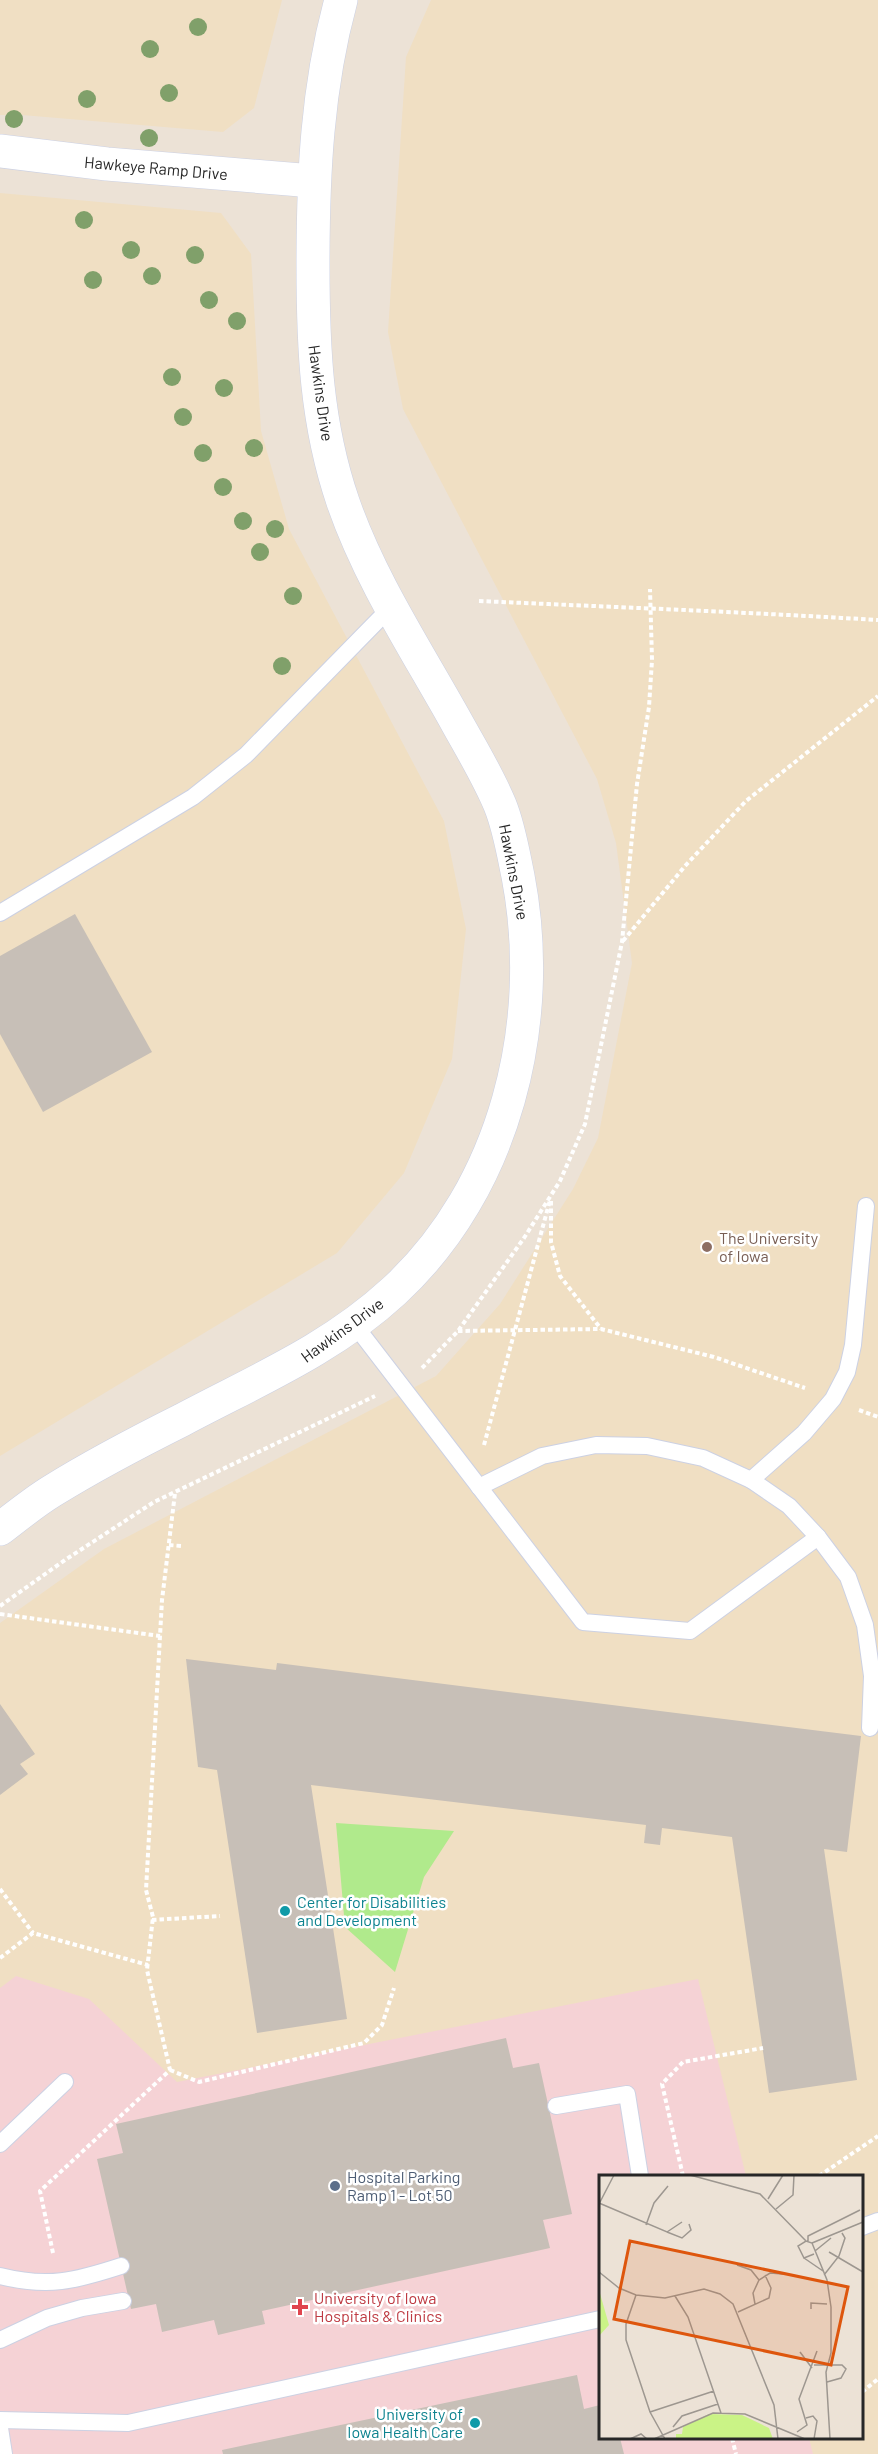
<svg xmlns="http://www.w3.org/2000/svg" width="878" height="2454" font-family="Barlow,sans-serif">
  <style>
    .education { fill: #f0dfc3; fill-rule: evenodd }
    .medical { fill: #f5d2d5 }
    .green { fill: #b0ea8c }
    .building { fill: #c7bfb7 }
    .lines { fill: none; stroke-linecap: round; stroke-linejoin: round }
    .lane-casing { stroke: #ccd1e3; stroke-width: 18 }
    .street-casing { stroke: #ccd1e3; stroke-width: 34 }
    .secondary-casing { stroke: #ccd1e3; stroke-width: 34 }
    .path { stroke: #fff; stroke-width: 4; stroke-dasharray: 4.5 3; stroke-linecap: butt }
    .lane { stroke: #fff; stroke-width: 16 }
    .street { stroke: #fff; stroke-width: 33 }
    .secondary { stroke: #fff; stroke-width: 33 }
    .tree { fill: #80a06a }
    .education-dot { fill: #8d6e63; stroke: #fff; stroke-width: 2 }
    .culture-dot { fill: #0f9aa8; stroke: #fff; stroke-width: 2 }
    .service-dot { fill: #5c6f8a; stroke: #fff; stroke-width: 2 }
    .health-dot { fill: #e0444e; stroke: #fff; stroke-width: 2 }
    .labels { text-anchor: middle; stroke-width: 5; stroke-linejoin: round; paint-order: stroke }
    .street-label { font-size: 16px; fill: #272727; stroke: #fff }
    .education-label { font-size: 16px; fill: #785e54; stroke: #fff; text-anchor: start }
    .culture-label { font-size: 16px; fill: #0d838f; stroke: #fff; text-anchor: start }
    .service-label { font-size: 16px; fill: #4e5e75; stroke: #fff; text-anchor: start }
    .health-label { font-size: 16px; fill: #be3a42; stroke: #fff; text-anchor: start }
    .inset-road { fill: none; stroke: #9d9790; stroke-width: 1.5 }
    .view { fill: #de560d; fill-opacity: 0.15; stroke: #de560d; stroke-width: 3 }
    .inset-edge { fill: none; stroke: #272727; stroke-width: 3 }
  </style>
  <rect width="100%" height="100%" fill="#ece2d6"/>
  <g class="education">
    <path d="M 0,0 L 282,0 L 254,108 L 223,132 L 22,115 L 0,115 Z"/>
    <path d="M 431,0 L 878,0 L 878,2454 L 0,2454 L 0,1623 L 104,1549 L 436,1376 L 500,1304 L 573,1189 L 598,1138 L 632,963 L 616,843 L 597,779 L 403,409 L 388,332 L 406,57 ZM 600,2176 L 862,2176 L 862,2438 L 600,2438 Z"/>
    <path d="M 0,193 L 221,213 L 251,254 L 261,431 L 289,529 L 444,821 L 466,929 L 452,1059 L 404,1173 L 337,1253 L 0,1456 Z"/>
  </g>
  <path class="medical" d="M 16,1976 L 89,1999 L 177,2082 L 698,1979 L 746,2176 L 600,2176 L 600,2438 L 809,2438 L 813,2454 L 0,2454 L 0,1988 Z"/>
  <path class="green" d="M 336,1823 L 454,1831 L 424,1877 L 395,1972 L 345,1927 Z"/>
  <g class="building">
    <path d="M 75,914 L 152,1052 L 43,1112 L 0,1034 L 0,956 Z"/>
    <path d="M 186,1659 L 276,1670 L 277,1663 L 861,1736 L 847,1852 L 824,1849 L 857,2080 L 769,2093 L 732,1837 L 662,1828 L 660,1845 L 644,1843 L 646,1825 L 311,1785 L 347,2019 L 257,2033 L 217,1770 L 198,1767 Z"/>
    <path d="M 0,1704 L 35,1754 L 20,1764 L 28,1774 L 0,1795 Z"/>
    <path d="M 506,2038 L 513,2068 L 539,2063 L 572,2214 L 543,2220 L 550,2248 L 262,2311 L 265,2324 L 218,2335 L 214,2320 L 162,2332 L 156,2304 L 131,2309 L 97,2159 L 123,2153 L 116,2124 Z"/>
    <path d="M 577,2375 L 584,2409 L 600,2405 L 600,2438 L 620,2438 L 624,2454 L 223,2454 L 222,2450 Z"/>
  </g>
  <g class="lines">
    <defs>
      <g id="lane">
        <path d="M 0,913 L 193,797 L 246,755 L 391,607"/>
        <path d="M 354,1324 L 583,1622 L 690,1631 L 818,1537"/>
        <path d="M 751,1480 L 804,1433 L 833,1399 L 847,1372 L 853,1345 L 866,1206"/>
        <path d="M 479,1487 L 542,1456 L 596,1445 L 647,1446 L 703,1458 L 751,1480 L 789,1506 L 818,1537 L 848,1577 L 865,1625 L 872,1676 L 870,1728"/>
        <path d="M 556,2106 L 627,2094 L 640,2176"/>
        <path d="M 0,2144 L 65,2082"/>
        <path d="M 862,2227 L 878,2221"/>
        <path d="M 0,2276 C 48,2288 75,2281 121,2266"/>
        <path d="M 0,2340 L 47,2318 L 82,2308 L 123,2301"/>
        <path d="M 0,2420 L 128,2423 L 600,2319"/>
        <path d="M 0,2428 L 4,2454"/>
      </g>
      <path id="street" d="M 0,151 L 107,164 L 313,181"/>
      <path id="secondary" d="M 0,1529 C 17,1516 34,1502 52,1491 C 94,1465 138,1442 182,1420 C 257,1380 330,1350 394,1291 C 506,1188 546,1022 518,876 C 513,852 509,827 500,805 C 488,776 472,750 457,723 C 417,651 370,580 343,502 C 316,423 313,347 313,265 C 313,174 317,88 341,0"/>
    </defs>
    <use href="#lane" class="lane-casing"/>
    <use href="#street" class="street-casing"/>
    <use href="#secondary" class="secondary-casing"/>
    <g class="path">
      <path d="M 479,601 C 612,607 745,612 878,620"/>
      <path d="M 623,941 L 685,866 L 746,801 L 878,696"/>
      <path d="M 551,1201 L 551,1242 L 560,1276 L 601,1329"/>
      <path d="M 458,1331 L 601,1329 L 714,1357 L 805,1388"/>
      <path d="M 422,1368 L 458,1331 L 524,1238 L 560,1181 L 585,1124 L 622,942 L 637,784 L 649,707 L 652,660 L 650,589"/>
      <path d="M 859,1410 L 878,1417"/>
      <path d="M 484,1445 L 550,1200"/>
      <path d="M 169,1545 L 181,1546"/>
      <path d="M 0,1606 L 65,1560 L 154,1502 L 375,1396"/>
      <path d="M 0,1614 L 160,1636"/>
      <path d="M 0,1889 L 33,1933"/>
      <path d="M 152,1920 L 220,1916"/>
      <path d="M 0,1958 L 33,1933 L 148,1965"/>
      <path d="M 170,2070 L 199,2082 L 364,2043 L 382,2025 L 394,1988"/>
      <path d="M 683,2176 L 662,2084 L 683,2062 L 763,2048"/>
      <path d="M 819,2176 L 878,2136"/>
      <path d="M 53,2253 L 40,2191 L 170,2070 L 147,1970 L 153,1917 L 146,1890 L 162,1600 L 175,1493"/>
      <path d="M 862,2392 L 878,2379"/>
      <path d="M 732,2438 L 736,2454"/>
    </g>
    <use href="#lane" class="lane"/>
    <use href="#street" class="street"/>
    <use href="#secondary" class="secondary"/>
  </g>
  <g class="tree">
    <circle cx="198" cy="27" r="9"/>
    <circle cx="150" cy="49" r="9"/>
    <circle cx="169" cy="93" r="9"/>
    <circle cx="87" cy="99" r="9"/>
    <circle cx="14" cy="119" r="9"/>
    <circle cx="149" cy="138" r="9"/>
    <circle cx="84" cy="220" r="9"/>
    <circle cx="131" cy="250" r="9"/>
    <circle cx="195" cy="255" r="9"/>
    <circle cx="152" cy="276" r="9"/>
    <circle cx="93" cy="280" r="9"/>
    <circle cx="209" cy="300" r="9"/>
    <circle cx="237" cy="321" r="9"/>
    <circle cx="172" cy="377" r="9"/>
    <circle cx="224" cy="388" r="9"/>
    <circle cx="183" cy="417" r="9"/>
    <circle cx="254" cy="448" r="9"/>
    <circle cx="203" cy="453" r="9"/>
    <circle cx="223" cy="487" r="9"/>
    <circle cx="243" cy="521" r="9"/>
    <circle cx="275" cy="529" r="9"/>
    <circle cx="260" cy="552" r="9"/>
    <circle cx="293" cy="596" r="9"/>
    <circle cx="282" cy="666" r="9"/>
  </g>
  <circle class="education-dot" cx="707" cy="1247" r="6"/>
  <g class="culture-dot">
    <circle cx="285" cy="1911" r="6"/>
    <circle cx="475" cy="2423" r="6"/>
  </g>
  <circle class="service-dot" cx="335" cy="2186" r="6"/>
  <path class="health-dot" d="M297 2298h6v6h6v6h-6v6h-6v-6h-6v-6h6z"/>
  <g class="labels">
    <g class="street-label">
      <text transform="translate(156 168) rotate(5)" y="6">Hawkeye Ramp Drive</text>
      <text transform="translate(321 393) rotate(82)" y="6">Hawkins Drive</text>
      <text transform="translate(514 872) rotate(79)" y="6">Hawkins Drive</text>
      <text transform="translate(342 1330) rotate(-36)" y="6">Hawkins Drive</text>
    </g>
    <g class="education-label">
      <text x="719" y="1244">The University<tspan x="719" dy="18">of Iowa</tspan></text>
    </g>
    <g class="culture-label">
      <text x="297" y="1908">Center for Disabilities<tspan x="297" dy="18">and Development</tspan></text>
      <text x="463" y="2420" text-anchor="end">University of<tspan x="463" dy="18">Iowa Health Care</tspan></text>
    </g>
    <g class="service-label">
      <text x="347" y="2183">Hospital Parking<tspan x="347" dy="18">Ramp 1 - Lot 50</tspan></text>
    </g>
    <g class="health-label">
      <text x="314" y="2304">University of Iowa<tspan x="314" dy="18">Hospitals &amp; Clinics</tspan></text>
    </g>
  </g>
  <g transform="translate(599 2175)">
    <rect width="264" height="264" fill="#ece2d6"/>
    <path d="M 0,115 L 10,150 L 0,161 ZM 110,239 L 143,240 L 170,253 L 174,264 L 77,264 L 77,259 L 83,259 L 84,252 Z" fill="#caf386"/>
    <path class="inset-road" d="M 91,0 L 161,19 L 207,66M 169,24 L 184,0M 0,28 L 68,57 L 83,47M 0,29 L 15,0M 177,34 L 194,20 L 195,0M 47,50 L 55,28 L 69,11M 68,57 L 83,63 L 92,55 L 90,49M 209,66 L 209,61 L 261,35M 213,68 L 264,47M 216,76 L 232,63M 230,77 L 264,97M 215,79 L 205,83 L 199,71 L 207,66 L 213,68 L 228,105 L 232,132 L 232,178 L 227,197 L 231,264M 205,83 L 224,96M 138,90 L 152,95 L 160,105M 0,97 L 20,113 L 37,120 L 66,123 L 105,114 L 121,119 L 134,129 L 175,230 L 179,264M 225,100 L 240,81 L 246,63 L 243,58M 37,120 L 27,149 L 27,165 L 51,237 L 66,264M 76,121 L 89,142 L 122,238M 156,129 L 154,118 L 160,105 L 171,98 L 184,99M 212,134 L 212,128 L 228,129M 139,137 L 170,123 L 172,113 L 166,100M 201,177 L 213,193M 215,190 L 243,190 L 247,194 L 242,203 L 228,207M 51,237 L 115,216M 207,243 L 214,241 L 218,246 L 215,264M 74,252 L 83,241 L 119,229M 198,257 L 208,250 L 200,224 L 218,176M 31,264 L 42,259 L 48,264M 55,264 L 114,238 L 146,239 L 206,264"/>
    <path class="view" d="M 31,66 L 249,112 L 232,190 L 15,144 Z"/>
    <rect width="264" height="264" class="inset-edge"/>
  </g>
</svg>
